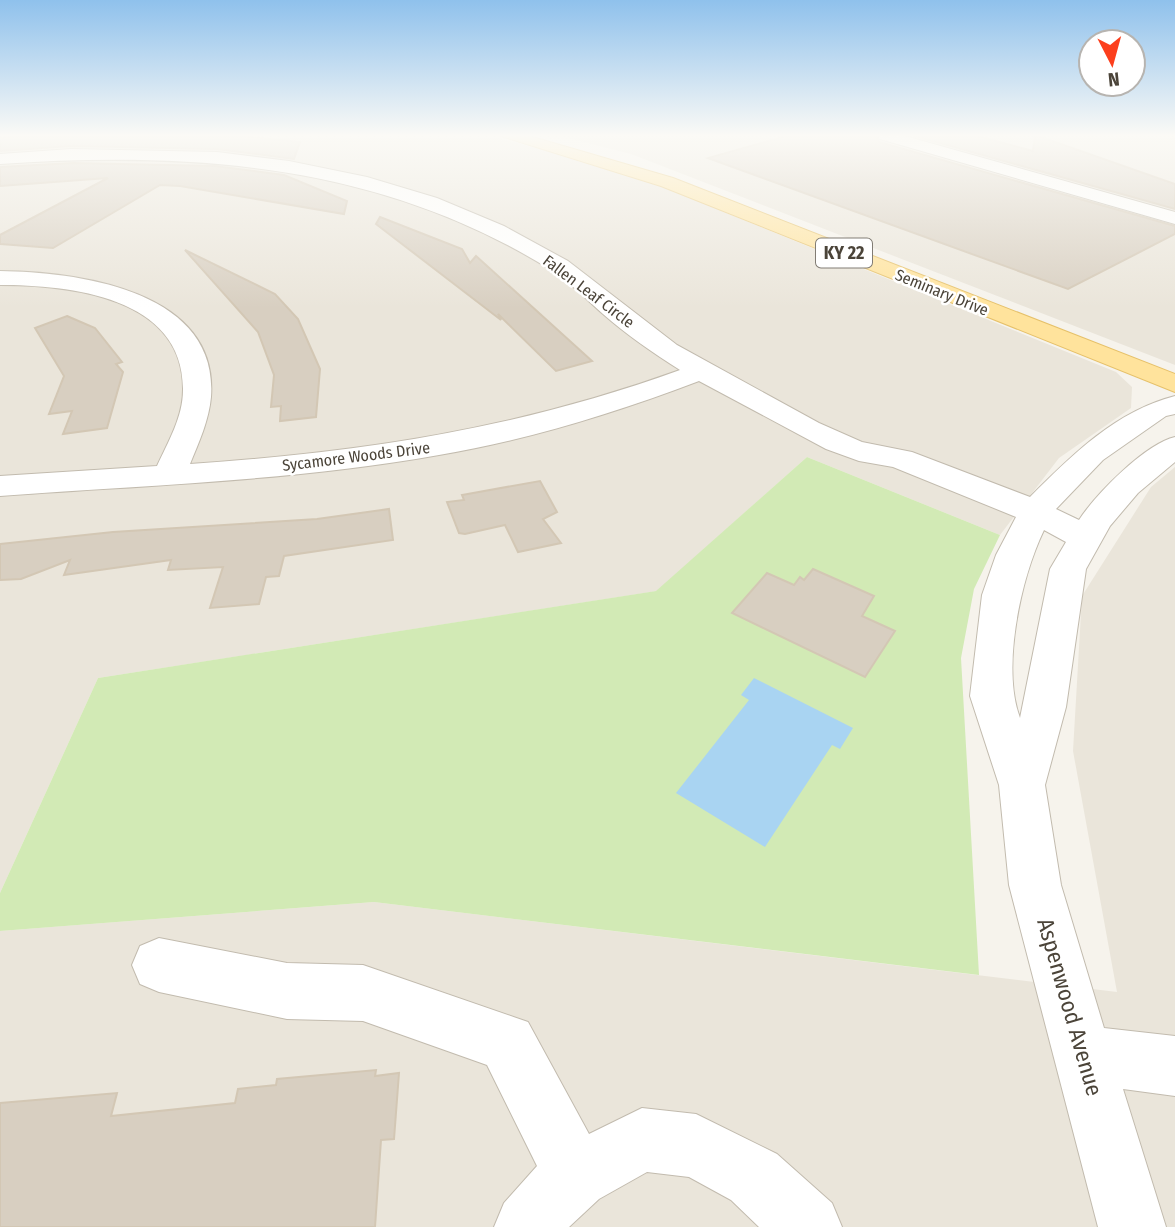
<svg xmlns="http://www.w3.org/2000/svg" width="1175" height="1227" font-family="'Fira Sans Condensed',sans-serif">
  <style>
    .residential { fill: #eae5da }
    .green { fill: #d2eab5 }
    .water { fill: #a9d4f2 }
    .building { fill: #d8cfc1; stroke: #d3c7b4; stroke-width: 2 }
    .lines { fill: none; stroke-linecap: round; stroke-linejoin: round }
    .minor-casing { stroke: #c2bbae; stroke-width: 2 }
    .primary-casing { stroke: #e6c16a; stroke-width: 2 }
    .minor { fill: #fff; fill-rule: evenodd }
    .primary { fill: #ffe39c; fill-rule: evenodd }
    .labels { text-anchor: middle; stroke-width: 5; stroke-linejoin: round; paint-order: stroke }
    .far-street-label { font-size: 16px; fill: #4b4439; stroke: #fff }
    .shield { fill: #fff; stroke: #817c74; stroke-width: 2 }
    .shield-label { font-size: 18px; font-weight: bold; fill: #4b4439 }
    .near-street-label { font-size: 23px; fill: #4b4439; stroke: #fff }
  </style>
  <rect width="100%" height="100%" fill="#f6f3ec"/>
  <g class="residential">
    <path d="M 0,136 L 497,138 L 621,170 L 1116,372 L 1132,387 L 1131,408 L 1059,458 L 1000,535 L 807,457 L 657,591 L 98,678 L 0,893 Z"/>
    <path d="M 560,136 L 1175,136 L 1175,365 L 631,154 Z"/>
    <path d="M 1175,467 L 1175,1227 L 0,1227 L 0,931 L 374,902 L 1117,992 L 1073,751 L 1082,596 L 1151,487 Z"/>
  </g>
  <path class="green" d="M 807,457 L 1000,535 L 974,589 L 961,658 L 979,975 L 374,902 L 0,931 L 0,893 L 98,678 L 656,591 Z"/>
  <path class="water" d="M 754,678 L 853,728 L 840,749 L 832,745 L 765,847 L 676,793 L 749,700 L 741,695 Z"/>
  <g class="building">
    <path d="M 15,136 L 242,136 L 300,142 L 294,159 L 217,149 L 71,146 L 0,151 L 0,138 Z"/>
    <path d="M 786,136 L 876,136 L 879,142 L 1175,226 L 1175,234 L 1068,289 L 708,158 Z"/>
    <path d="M 915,136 L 977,136 L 1033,151 L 1035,136 L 1038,136 L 1175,184 L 1175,209 Z"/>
    <path d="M 73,163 L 215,166 L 284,175 L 347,201 L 344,214 L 180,186 L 160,185 L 53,248 L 0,244 L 0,235 L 108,178 L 0,186 L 0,167 Z"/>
    <path d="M 380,217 L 462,249 L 470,263 L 476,256 L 592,361 L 556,371 L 498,314 L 501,320 L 376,224 Z"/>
    <path d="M 185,250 L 275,294 L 298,319 L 320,369 L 316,417 L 280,421 L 281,406 L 271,407 L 274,375 L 258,332 Z"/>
    <path d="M 67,316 L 95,328 L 122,362 L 116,364 L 123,372 L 107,428 L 63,434 L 72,411 L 49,414 L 64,376 L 35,328 Z"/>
    <path d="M 540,481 L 557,512 L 543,519 L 561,543 L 518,552 L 505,525 L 465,534 L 459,533 L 447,502 L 464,500 L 462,495 Z"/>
    <path d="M 389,509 L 393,540 L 284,556 L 279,576 L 266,577 L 259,604 L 210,608 L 223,567 L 168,570 L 171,560 L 64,575 L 70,560 L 21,579 L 0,580 L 0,544 L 113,532 L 317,519 Z"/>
    <path d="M 813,569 L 874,596 L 862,616 L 895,631 L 865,677 L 732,613 L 767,573 L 794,585 L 800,577 L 804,580 Z"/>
    <path d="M 376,1070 L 375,1076 L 399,1073 L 394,1139 L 381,1140 L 375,1227 L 0,1227 L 0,1103 L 117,1093 L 111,1116 L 235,1103 L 238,1089 L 276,1085 L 277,1079 Z"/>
  </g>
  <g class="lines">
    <defs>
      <g id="minor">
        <path d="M 878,136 L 905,136 L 1175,212 L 1175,224 L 880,139 Z"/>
        <path d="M 71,149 L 217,152 L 289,161 L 367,177 L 437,198 L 504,226 L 568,261 L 677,345 L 819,423 L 862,442 L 912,452 L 1030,497 C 1072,455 1116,411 1175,396 L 1175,414 L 1166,416 L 1103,460 L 1056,509 L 1079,520 C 1096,494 1145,444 1175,437 L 1175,462 L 1138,493 L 1110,526 L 1086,569 L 1066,707 L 1045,785 L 1061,885 L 1104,1028 L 1175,1036 L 1175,1096 L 1123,1089 L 1166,1227 L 1098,1227 L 1009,885 L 999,785 L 970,696 L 982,595 L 996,555 L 1016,517 L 893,467 L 859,461 L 826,449 L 699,381 C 615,413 528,440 439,455 C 294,481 146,485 0,496 L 0,476 L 157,466 C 168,442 183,417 183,390 C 184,297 70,285 0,285 L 0,271 C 77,272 219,290 211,397 C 209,420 199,442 190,464 C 363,452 517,429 680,370 C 653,353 627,335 603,314 C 586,299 570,282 551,270 C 381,164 195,151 0,164 L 0,154 ZM 1044,530 L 1066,542 L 1050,569 L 1020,718 C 1001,667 1021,578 1044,530 Z"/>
        <path d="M 159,938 L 287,963 L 363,965 L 528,1022 L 589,1134 L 642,1108 L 696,1114 L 777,1154 L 832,1203 L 842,1227 L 759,1227 L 731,1200 L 689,1177 L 647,1172 L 599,1199 L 569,1227 L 494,1227 L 504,1203 L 537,1166 L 487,1065 L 363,1021 L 287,1019 L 159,992 L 140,984 L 132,965 L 140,946 Z"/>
      </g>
      <path id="primary" d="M 501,136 L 529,136 L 673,178 L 1175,374 L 1175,392 L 661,186 Z"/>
    </defs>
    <use href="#minor" class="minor-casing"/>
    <use href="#primary" class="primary-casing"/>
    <use href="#minor" class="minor"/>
    <use href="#primary" class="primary"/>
  </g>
  <linearGradient id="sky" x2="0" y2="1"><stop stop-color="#8fc1ec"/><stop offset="0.44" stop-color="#fbfaf6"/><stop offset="1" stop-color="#fbfaf6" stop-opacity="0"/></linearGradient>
  <rect width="1175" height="308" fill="url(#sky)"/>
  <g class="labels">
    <g class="far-street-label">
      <text transform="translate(589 291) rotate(37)" y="6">Fallen Leaf Circle</text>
      <text transform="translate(942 292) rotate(22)" y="6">Seminary Drive</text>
      <text transform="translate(356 456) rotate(-7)" y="6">Sycamore Woods Drive</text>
    </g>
    <rect class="shield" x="816" y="238.5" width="56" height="29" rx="5"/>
    <g class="shield-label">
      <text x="844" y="259">KY 22</text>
    </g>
    <g class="near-street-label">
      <text transform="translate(1070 1007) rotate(74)" y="8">Aspenwood Avenue</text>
    </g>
  </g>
  <g transform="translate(1112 63) rotate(174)"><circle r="33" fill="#ffffff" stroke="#b7b4b0" stroke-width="2"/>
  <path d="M0-5L12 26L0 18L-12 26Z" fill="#fc3f1d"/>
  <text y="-10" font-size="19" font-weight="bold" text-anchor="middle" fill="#4b4439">N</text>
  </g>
</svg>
